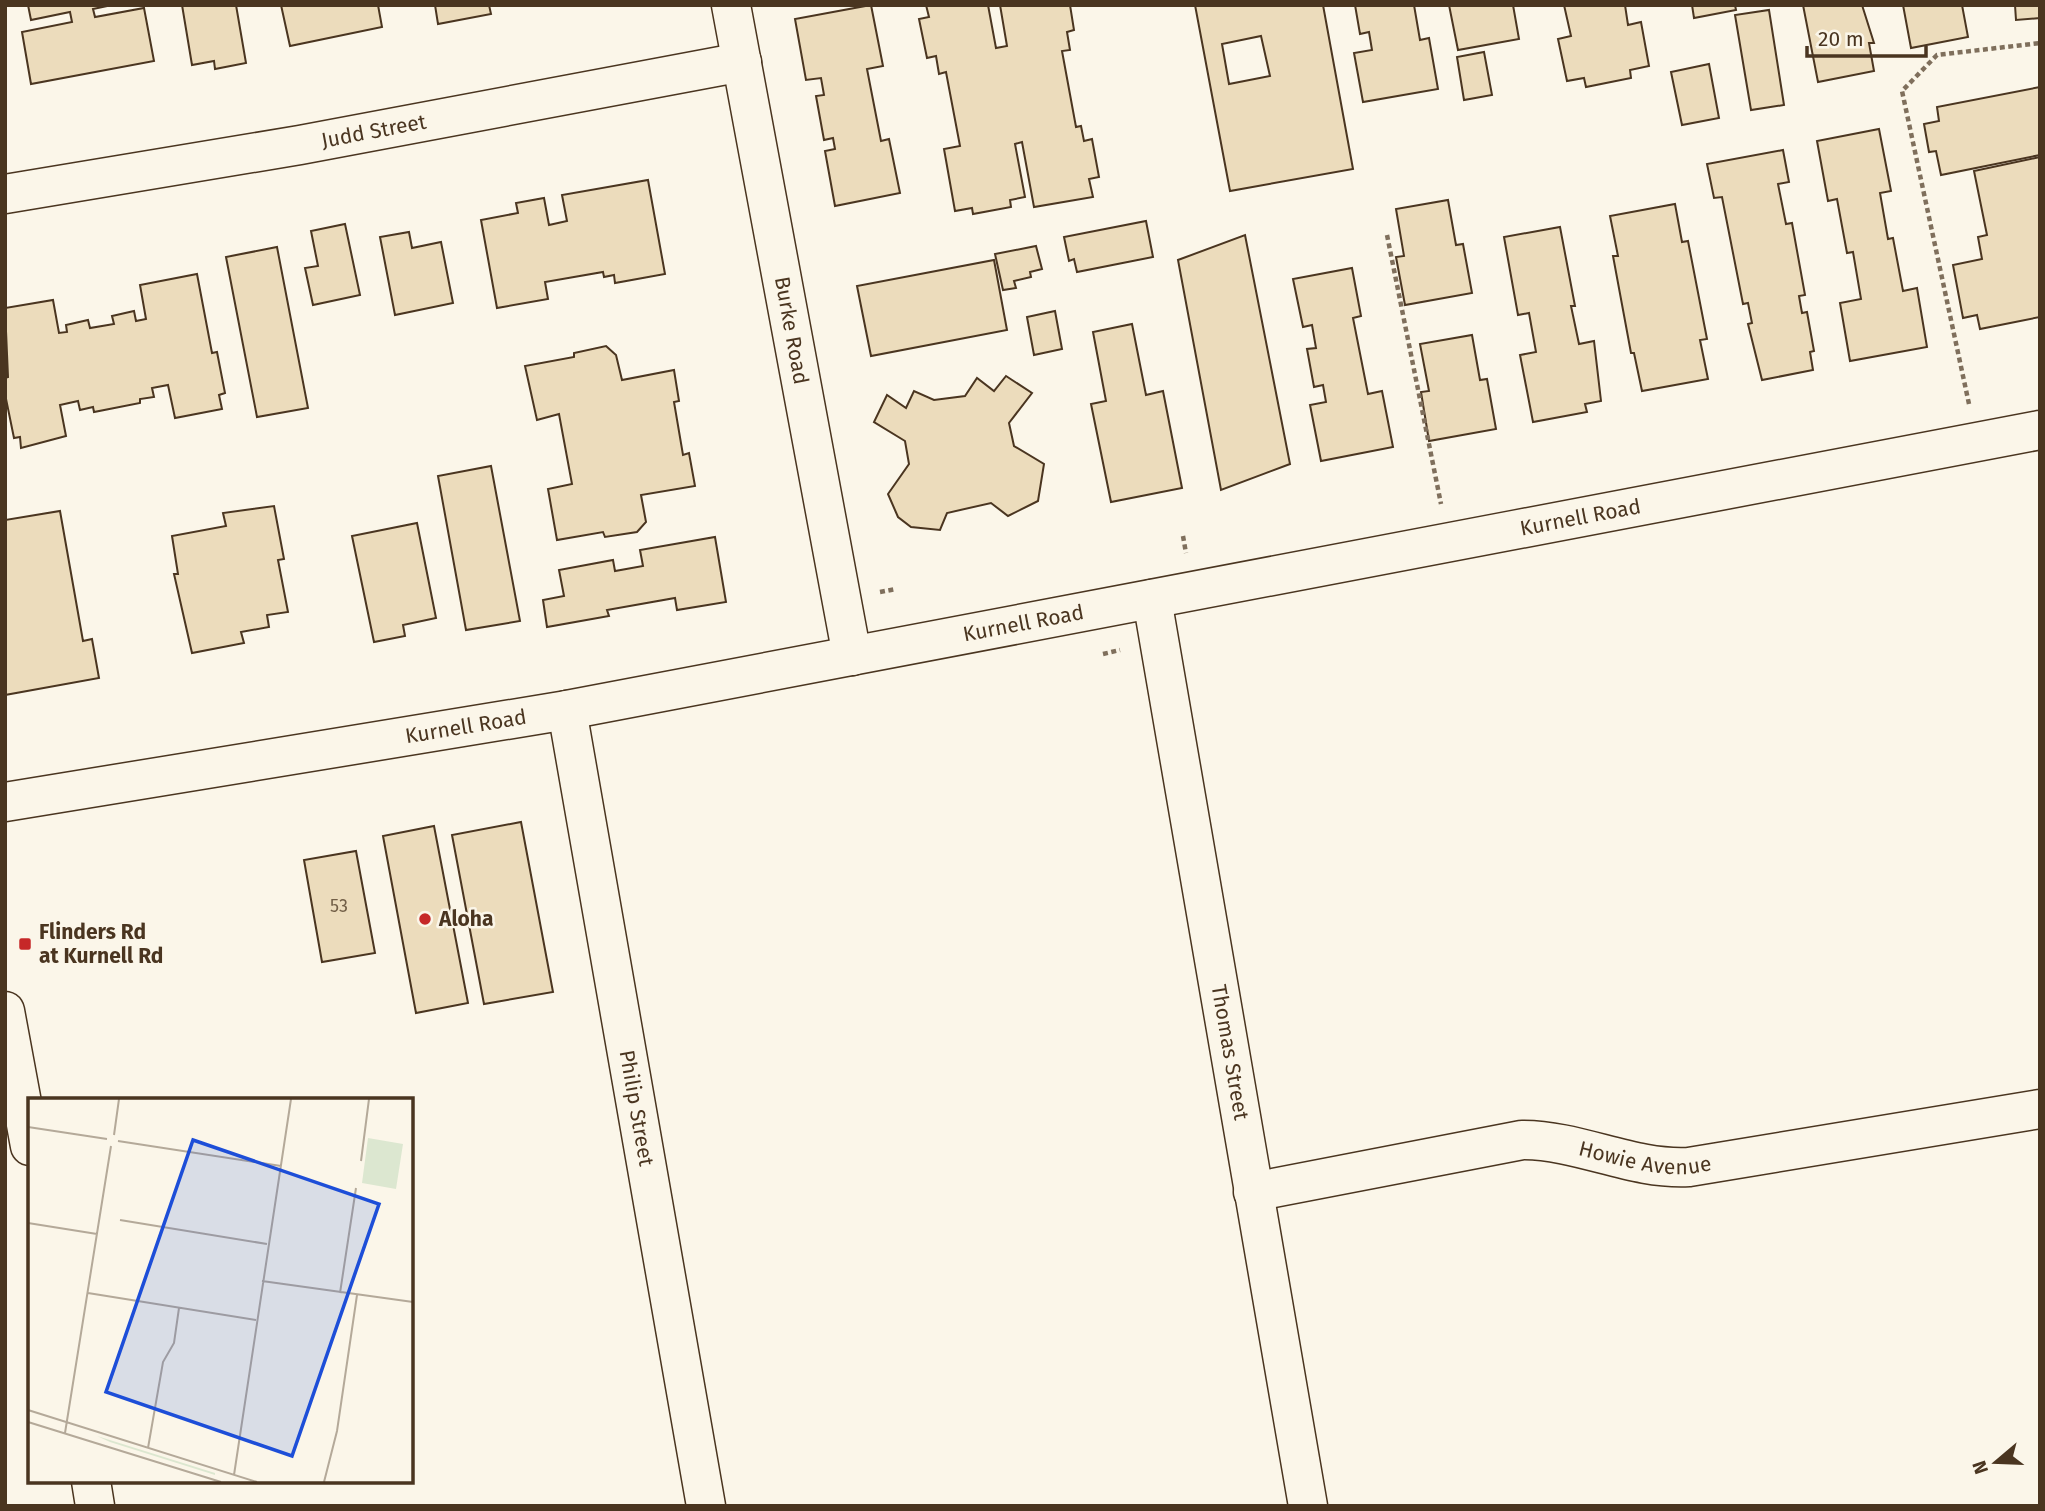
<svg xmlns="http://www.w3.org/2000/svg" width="2045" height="1511" font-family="'Fira Sans',sans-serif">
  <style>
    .building { fill: #ecdcbc; stroke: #4a3520; stroke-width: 2; fill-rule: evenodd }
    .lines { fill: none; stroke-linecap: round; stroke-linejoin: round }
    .minor-casing { stroke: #4a3520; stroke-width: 41 }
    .path { stroke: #7f6f5c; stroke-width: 4.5; stroke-dasharray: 5 3.5; stroke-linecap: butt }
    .minor { stroke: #fbf6e9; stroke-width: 38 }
    .poi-dot { fill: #c62828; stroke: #fbf6e9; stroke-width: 2.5 }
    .labels { text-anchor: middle; stroke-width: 5; stroke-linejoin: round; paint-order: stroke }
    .number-label { font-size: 18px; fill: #725f47 }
    .street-label { font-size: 21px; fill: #4a3520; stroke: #fbf6e9 }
    .poi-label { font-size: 21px; font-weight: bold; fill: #4a3520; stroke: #fbf6e9; text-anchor: start }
    .inset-road { fill: none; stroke: #b4a999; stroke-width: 2 }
    .view { fill: #1d4ed8; fill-opacity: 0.15; stroke: #1d4ed8; stroke-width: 3.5 }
    .inset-edge { fill: none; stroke: #4a3520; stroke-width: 3.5 }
  </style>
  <rect width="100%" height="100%" fill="#fbf6e9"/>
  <g class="building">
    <path d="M 28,5 L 112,5 L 93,9 L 95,17 L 144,8 L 154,61 L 31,84 L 22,32 L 72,22 L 70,12 L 31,20 Z"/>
    <path d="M 182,5 L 236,5 L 246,63 L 215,69 L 214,61 L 192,65 Z"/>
    <path d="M 281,5 L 378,5 L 382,27 L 290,46 Z"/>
    <path d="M 435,5 L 489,5 L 491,14 L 438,24 Z"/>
    <path d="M 871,5 L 883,66 L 867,69 L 881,141 L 889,139 L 900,193 L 835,206 L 825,151 L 835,149 L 833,138 L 824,140 L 816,96 L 824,95 L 821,78 L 806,80 L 795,19 Z"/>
    <path d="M 926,5 L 988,5 L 996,48 L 1007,46 L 1000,5 L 1070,5 L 1074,30 L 1067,32 L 1070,50 L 1062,51 L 1076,127 L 1081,126 L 1084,141 L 1092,139 L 1099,177 L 1089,179 L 1093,197 L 1034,207 L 1022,142 L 1015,144 L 1025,197 L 1010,200 L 1011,207 L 973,214 L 972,208 L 955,211 L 944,149 L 960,146 L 946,72 L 939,74 L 936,56 L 927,58 L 919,19 L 929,17 Z"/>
    <path d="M 1195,5 L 1323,5 L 1353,169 L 1230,191 ZM 1261,36 L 1270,76 L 1229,84 L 1222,44 Z"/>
    <path d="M 1355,5 L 1414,5 L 1420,40 L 1429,38 L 1438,89 L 1363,102 L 1354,53 L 1372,50 L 1369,32 L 1360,34 Z"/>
    <path d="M 1449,5 L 1513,5 L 1519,39 L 1458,50 Z"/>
    <path d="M 1564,5 L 1625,5 L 1628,25 L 1641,22 L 1649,66 L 1630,70 L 1631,78 L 1586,87 L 1584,78 L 1567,81 L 1558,39 L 1571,36 Z"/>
    <path d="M 1692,5 L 1735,5 L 1736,10 L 1694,18 Z"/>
    <path d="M 1803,5 L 1862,5 L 1874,43 L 1869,43 L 1874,71 L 1818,82 Z"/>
    <path d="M 1903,5 L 1962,5 L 1968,37 L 1911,48 Z"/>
    <path d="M 2015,5 L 2040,5 L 2040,18 L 2016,20 Z"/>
    <path d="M 1769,10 L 1784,105 L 1751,110 L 1735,15 Z"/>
    <path d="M 1484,52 L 1492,95 L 1464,100 L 1457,57 Z"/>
    <path d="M 1709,64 L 1719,118 L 1682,125 L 1671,72 Z"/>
    <path d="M 2040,87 L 2040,155 L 1941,175 L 1936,151 L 1929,152 L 1924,124 L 1939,121 L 1937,107 Z"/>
    <path d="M 1879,129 L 1891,191 L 1880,193 L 1888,239 L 1893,238 L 1903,291 L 1917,288 L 1927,347 L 1850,361 L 1840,303 L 1861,299 L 1853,252 L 1847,253 L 1837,199 L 1828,201 L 1817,141 Z"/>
    <path d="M 1783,150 L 1789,182 L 1778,184 L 1786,224 L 1792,223 L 1805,295 L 1799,296 L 1802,313 L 1807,312 L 1814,351 L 1810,352 L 1813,370 L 1762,380 L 1748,324 L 1752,323 L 1748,303 L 1743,304 L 1722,197 L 1714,198 L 1707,164 Z"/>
    <path d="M 2040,157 L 2040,317 L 1980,329 L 1977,315 L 1963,318 L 1953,265 L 1982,259 L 1978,237 L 1987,235 L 1974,171 Z"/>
    <path d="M 648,180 L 665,274 L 615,283 L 614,275 L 604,277 L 603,272 L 545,282 L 548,299 L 497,308 L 481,220 L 518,213 L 516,203 L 544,198 L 549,225 L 567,221 L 562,195 Z"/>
    <path d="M 1448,200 L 1456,245 L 1463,244 L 1472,293 L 1405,305 L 1396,257 L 1404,256 L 1396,209 Z"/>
    <path d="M 1675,204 L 1682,242 L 1688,241 L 1707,339 L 1700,340 L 1708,379 L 1642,391 L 1634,353 L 1631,353 L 1613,256 L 1618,256 L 1610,216 Z"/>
    <path d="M 1146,221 L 1153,257 L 1077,272 L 1074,259 L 1069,261 L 1064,237 Z"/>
    <path d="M 345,224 L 360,295 L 313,305 L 305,268 L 318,266 L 311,231 Z"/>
    <path d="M 1560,227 L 1575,306 L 1571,306 L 1579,344 L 1594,341 L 1601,401 L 1585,404 L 1587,412 L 1533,422 L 1520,355 L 1536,352 L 1529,313 L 1518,315 L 1504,237 Z"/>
    <path d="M 409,232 L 412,248 L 441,242 L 453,303 L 395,315 L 380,237 Z"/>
    <path d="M 1245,235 L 1290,464 L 1221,490 L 1178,260 Z"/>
    <path d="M 1036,246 L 1042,269 L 1030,272 L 1031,277 L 1014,281 L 1016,288 L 1003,290 L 995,254 Z"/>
    <path d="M 277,247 L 308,408 L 257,417 L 226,257 Z"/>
    <path d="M 994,260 L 1007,330 L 871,356 L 857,286 Z"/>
    <path d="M 1352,268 L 1361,316 L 1353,318 L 1368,394 L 1382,391 L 1393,447 L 1321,461 L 1310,405 L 1326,402 L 1323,385 L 1314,387 L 1307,349 L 1316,348 L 1312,325 L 1303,327 L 1293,279 Z"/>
    <path d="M 197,274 L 212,353 L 217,352 L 225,393 L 219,395 L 222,409 L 175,418 L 168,385 L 152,388 L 154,397 L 140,399 L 140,403 L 94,412 L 93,407 L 80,410 L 78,401 L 60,405 L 66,436 L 21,448 L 20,437 L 14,438 L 5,394 L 5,378 L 8,377 L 5,308 L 53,300 L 59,333 L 67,332 L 66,325 L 88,320 L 90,328 L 114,324 L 112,316 L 134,311 L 136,321 L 146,319 L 140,285 Z"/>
    <path d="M 1055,311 L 1062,349 L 1034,355 L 1027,317 Z"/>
    <path d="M 1132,324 L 1146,395 L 1163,391 L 1182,488 L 1111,502 L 1091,404 L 1106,401 L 1093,332 Z"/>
    <path d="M 1472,335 L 1480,380 L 1487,379 L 1496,429 L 1429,441 L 1421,392 L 1429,391 L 1420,344 Z"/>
    <path d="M 606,346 L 616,355 L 622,380 L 674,370 L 679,401 L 674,402 L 683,455 L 689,453 L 695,486 L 641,495 L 646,522 L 637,532 L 605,537 L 603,532 L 557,540 L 548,489 L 572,484 L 559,414 L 537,420 L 525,366 L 574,357 L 574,353 Z"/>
    <path d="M 1006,376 L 1032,393 L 1009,423 L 1014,446 L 1044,464 L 1038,501 L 1008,516 L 991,503 L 947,513 L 940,530 L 911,527 L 898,517 L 888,494 L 909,464 L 905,441 L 874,422 L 887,395 L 906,408 L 914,391 L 934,400 L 965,396 L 977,378 L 994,391 Z"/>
    <path d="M 491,466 L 520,621 L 466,630 L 438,476 Z"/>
    <path d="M 274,506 L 284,559 L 278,560 L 288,612 L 267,615 L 269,627 L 241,632 L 244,643 L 192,653 L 174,574 L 178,574 L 172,536 L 226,526 L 223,513 Z"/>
    <path d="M 60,511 L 83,641 L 92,639 L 99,678 L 5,695 L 5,520 Z"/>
    <path d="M 417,523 L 436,618 L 403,625 L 405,636 L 374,642 L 352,536 Z"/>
    <path d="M 715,537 L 726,602 L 677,610 L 675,598 L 607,610 L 609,616 L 547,627 L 543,600 L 564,596 L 559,570 L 613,560 L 615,571 L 643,566 L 640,550 Z"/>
    <path d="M 521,822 L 553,992 L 484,1004 L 452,835 Z"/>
    <path d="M 434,826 L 468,1003 L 416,1013 L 383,836 Z"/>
    <path d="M 356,851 L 375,953 L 322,962 L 304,860 Z"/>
  </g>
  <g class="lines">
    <defs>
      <g id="minor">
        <path id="s1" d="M 731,5 L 852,656"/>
        <path id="s2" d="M 5,194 L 300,145 L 742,62"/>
        <path id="s3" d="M 1152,599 L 1308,1506"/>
        <path id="s4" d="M 567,710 L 706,1506"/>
        <path id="s5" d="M 5,802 L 567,710 L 2040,430"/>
        <path d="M 5,1011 L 30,1146"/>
        <path id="s6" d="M 1253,1192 L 1522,1140 C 1580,1140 1631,1170 1689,1167 L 2040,1109"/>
        <path d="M 91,1481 L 95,1506"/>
      </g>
    </defs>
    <use href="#minor" class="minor-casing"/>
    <g class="path">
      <path d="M 1387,235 L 1441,504"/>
      <path d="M 1969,404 L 1902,91 L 1937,55 L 2040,43"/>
      <path d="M 1183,536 L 1186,553"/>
      <path d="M 880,592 L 896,589"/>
      <path d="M 1103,654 L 1120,650"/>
    </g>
    <use href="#minor" class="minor"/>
  </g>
  <g class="poi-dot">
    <circle cx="425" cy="919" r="7"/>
    <rect x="18" y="937" width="14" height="14" rx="3.5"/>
  </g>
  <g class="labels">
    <g class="number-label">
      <text x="339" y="912">53</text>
    </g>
    <g class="street-label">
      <text dy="7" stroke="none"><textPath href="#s2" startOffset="374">Judd Street</textPath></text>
      <text dy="7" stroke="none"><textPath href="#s1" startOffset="331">Burke Road</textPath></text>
      <text dy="7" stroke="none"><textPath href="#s5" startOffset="1601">Kurnell Road</textPath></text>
      <text dy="7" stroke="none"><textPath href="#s5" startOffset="1034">Kurnell Road</textPath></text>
      <text dy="7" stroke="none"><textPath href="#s5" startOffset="467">Kurnell Road</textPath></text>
      <text dy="7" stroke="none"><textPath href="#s3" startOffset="460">Thomas Street</textPath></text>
      <text dy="7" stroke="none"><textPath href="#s4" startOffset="404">Philip Street</textPath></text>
      <text dy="7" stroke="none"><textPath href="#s6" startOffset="399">Howie Avenue</textPath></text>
    </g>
    <g class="poi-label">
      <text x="439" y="926">Aloha</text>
      <text x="39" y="939">Flinders Rd<tspan x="39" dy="24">at Kurnell Rd</tspan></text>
    </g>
  </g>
  <g transform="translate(28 1098)">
    <rect width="385" height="385" fill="#fbf6e9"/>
    <path d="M 340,40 L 375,46 L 368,91 L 334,85 ZM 69,338 L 187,375 L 187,377 L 82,344 Z" fill="#dce7d0"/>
    <path class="inset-road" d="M 0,29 L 79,41M 86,37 L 91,1M 90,43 L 253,68M 333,63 L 341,1M 92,122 L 239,146M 0,125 L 69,136M 234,183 L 385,204M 60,195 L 228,222M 312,195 L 328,90M 0,312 L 229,384M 0,324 L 193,384M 37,335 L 83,48M 120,350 L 135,264 L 146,245 L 151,210M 206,377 L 263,1M 296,384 L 309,333 L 329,197"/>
    <path class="view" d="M 165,42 L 351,106 L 264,358 L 78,294 Z"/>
    <rect width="385" height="385" class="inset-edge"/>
  </g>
  <rect width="2045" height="1511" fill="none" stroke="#4a3520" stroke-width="14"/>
  <g transform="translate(1996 1462) rotate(251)" stroke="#fbf6e9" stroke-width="5" paint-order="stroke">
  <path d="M0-5L12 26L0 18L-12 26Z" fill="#4a3520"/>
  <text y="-10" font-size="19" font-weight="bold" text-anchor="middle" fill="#4a3520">N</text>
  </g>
  <path d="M1807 46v10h119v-10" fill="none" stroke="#4a3520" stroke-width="3.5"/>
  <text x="1818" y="46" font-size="21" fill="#4a3520" stroke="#fbf6e9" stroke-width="5" paint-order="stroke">20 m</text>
</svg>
